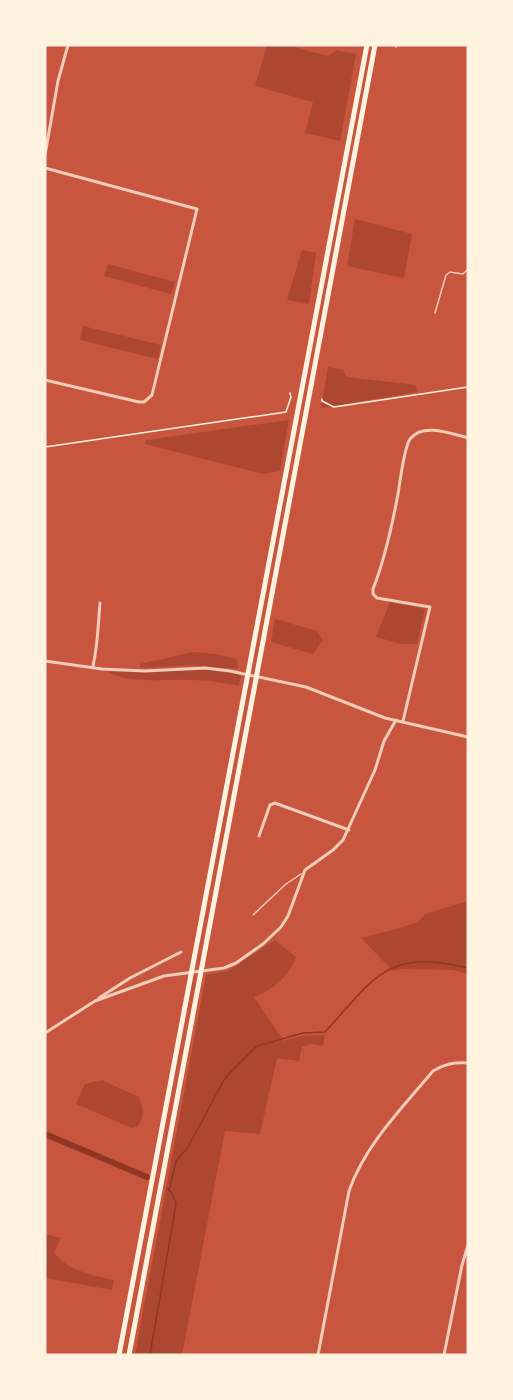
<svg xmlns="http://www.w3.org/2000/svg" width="513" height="1400" font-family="'Golos Text',sans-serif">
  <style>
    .green { fill: #ae4732 }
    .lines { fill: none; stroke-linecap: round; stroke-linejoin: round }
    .stream { stroke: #8f3625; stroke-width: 1.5 }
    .canal { stroke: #8f3625; stroke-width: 6 }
    .path { stroke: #fff3e0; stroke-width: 1.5 }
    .service { stroke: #f1ccb7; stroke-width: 1.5 }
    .minor { stroke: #f1ccb7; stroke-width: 3 }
    .motorway { stroke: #fff3e0; stroke-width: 5 }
  </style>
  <rect width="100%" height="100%" fill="#c8553d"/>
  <g class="green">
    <path d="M 267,45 L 288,45 L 328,56 L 337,50 L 356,54 L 340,141 L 305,133 L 313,102 L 255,86 Z"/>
    <path d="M 355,219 L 412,234 L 404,278 L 347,266 Z"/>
    <path d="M 302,250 L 316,253 L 309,304 L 287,300 Z"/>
    <path d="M 108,264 L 175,282 L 171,294 L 104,276 Z"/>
    <path d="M 83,326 L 161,345 L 158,359 L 80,340 Z"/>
    <path d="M 328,367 L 343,370 L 347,377 L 416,385 L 417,392 L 321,408 Z"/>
    <path d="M 289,420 L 280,471 L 263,474 L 145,444 L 146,440 Z"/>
    <path d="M 390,602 L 425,609 L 417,644 L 402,644 L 376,637 Z"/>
    <path d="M 275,619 L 317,631 L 323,640 L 313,654 L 271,642 Z"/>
    <path d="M 193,652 L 215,654 L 237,659 L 238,669 L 191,665 L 140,668 L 140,664 Z"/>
    <path d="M 177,669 L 220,670 L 241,675 L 239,686 C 224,683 208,680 192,680 C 172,679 125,684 109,672 L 162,671 Z"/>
    <path d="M 468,901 L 468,974 L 453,970 L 400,969 L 393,971 L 361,938 L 396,929 L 418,922 L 425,914 Z"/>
    <path d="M 275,940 L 296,957 C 288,977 273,990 254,997 L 284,1041 L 301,1036 L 325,1035 L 323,1046 L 312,1044 L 302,1047 L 299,1061 L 277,1058 L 260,1134 L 225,1131 L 182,1355 L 135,1355 L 206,975 L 228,971 Z"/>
    <path d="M 102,1080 L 139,1097 C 143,1107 145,1117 138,1126 L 132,1128 L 76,1104 L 85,1084 Z"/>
    <path d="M 45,1234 L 61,1238 L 54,1252 C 68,1272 91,1274 114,1280 L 112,1290 L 45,1278 Z"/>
  </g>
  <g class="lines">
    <g class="stream">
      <path d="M 169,1190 L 176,1161 L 188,1147 L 224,1080 L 230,1073 L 257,1046 L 303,1033 L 325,1032 C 375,978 386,948 468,968"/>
      <path d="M 150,1355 L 176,1204 L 172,1193 L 167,1188"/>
    </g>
    <path class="canal" d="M 45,1134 L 147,1177"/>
    <g class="path">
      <path d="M 322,399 L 322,401 L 334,407 L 468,387"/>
      <path d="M 45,447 L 286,412 L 291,397 L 290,393"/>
    </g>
    <g class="service">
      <path d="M 435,313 L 446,275 L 450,272 L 463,274 L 468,269"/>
      <path d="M 253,915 L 286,884 L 301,874"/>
    </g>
    <g class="minor">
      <path d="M 396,46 L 396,45"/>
      <path d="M 45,155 L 58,81 L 68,45"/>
      <path d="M 45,168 L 197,209 L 152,395 L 144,402 L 139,402 L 45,380"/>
      <path d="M 45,661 L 102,669 L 145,671 L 205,668 L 230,671 L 306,687 L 385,718 L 468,737"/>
      <path d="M 93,666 C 98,645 98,625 100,603"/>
      <path d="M 403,721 L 430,607 L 377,598 L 373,594 L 373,589 C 385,559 392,526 398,494 C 400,482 404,448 410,439 C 423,422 452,434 468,438"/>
      <path d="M 259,836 L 270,805 L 275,803 L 349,830"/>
      <path d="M 99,998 L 130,978 L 181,952"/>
      <path d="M 45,1033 L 95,1001 L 164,976 L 224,968 L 236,963 L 263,944 L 281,927 L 288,916 L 305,870 L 333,850 L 343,840 L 375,770 L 384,741 L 396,720"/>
      <path d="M 318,1355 L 349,1191 C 365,1145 402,1108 433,1071 C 445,1064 454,1062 468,1063"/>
      <path d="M 444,1355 L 462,1265 L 468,1245"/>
    </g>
    <g class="motorway">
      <path d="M 119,1355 L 367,45"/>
      <path d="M 129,1355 L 375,45"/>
    </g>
  </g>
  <rect width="513" height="1400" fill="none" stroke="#fff3e0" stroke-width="93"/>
</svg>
